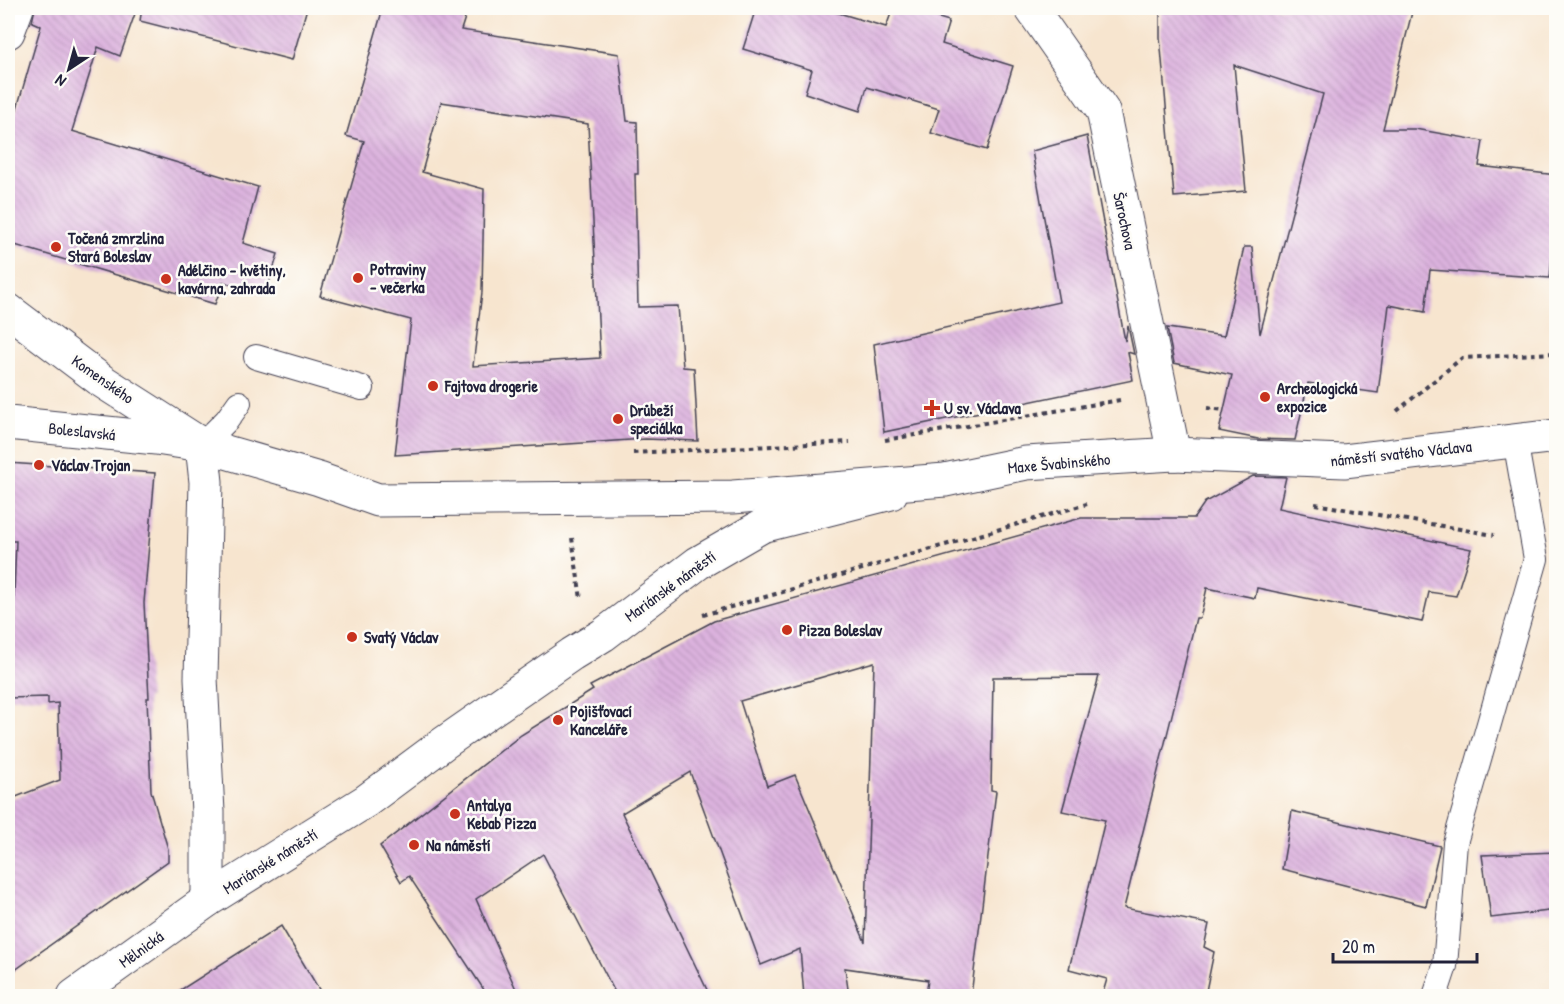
<svg xmlns="http://www.w3.org/2000/svg" width="1564" height="1004" font-family="'Patrick Hand',sans-serif">
  <style>
    .building { fill: url(#building-back-hatch); fill-rule: evenodd }
    .lines { fill: none; stroke-linecap: round; stroke-linejoin: round }
    .service-casing { stroke: #423f51; stroke-width: 26 }
    .minor-casing { stroke: #423f51; stroke-width: 35 }
    .secondary-casing { stroke: #423f51; stroke-width: 35 }
    .path { stroke: #423f51; stroke-width: 4; stroke-dasharray: 4.5 4.5; stroke-linecap: butt }
    .service { stroke: #fff; stroke-width: 24 }
    .minor { stroke: #fff; stroke-width: 33 }
    .secondary { stroke: #fff; stroke-width: 33 }
    .poi-dot { fill: #c8321e; stroke: #fdfcf7; stroke-width: 2 }
    .labels { text-anchor: middle; stroke-width: 5; stroke-linejoin: round; paint-order: stroke }
    .street-label { font-size: 16px; fill: #22223b; stroke: #fdfcf7 }
    .poi-label { font-size: 16px; font-weight: bold; fill: #22223b; stroke: #fdfcf7; text-anchor: start }
  </style>
  <defs>
    <pattern id="building-back-hatch" width="6" height="6" patternUnits="userSpaceOnUse" patternTransform="scale(1.5)"><rect width="6" height="6" fill="#dcb2de"/><path d="M-1 5l2 2M0 0l6 6M5-1l2 2" fill="none" stroke="#bc99bf"/></pattern>
  </defs>
  <rect width="100%" height="100%" fill="#fdfcf7"/>
  <filter id="ink" filterUnits="userSpaceOnUse"><feTurbulence type="fractalNoise" baseFrequency=".0167" numOctaves="2"/><feDisplacementMap in="SourceGraphic" scale="12" xChannelSelector="R" yChannelSelector="G"/><feConvolveMatrix kernelMatrix="1 2 1 2 8 2 1 2 1" color-interpolation-filters="sRGB"/></filter>
  <filter id="wash" filterUnits="userSpaceOnUse"><feTurbulence type="fractalNoise" baseFrequency=".008" numOctaves="4" result="noise"/><feDisplacementMap in="SourceGraphic" scale="24" xChannelSelector="R" yChannelSelector="G"/><feGaussianBlur stdDeviation="1.35" result="paint"/><feColorMatrix in="noise" values="0 0 0 0 0 0 0 0 0 0 0 0 0 0 0 0 0 1.4 0 .05"/><feComposite in="paint" operator="in"/></filter>
  <g filter="url(#wash)">
    <rect width="100%" height="100%" fill="#f7e5cf"/>
    <g id="blocks">
      <g class="building">
        <path d="M 35,8 L 137,8 L 120,56 L 98,47 L 72,131 L 258,187 L 243,243 L 278,254 L 265,295 L 223,282 L 215,304 L 8,243 L 8,139 L 41,26 L 32,22 Z"/>
        <path d="M 142,8 L 307,8 L 292,60 L 140,21 Z"/>
        <path d="M 383,8 L 468,8 L 461,30 L 619,54 L 627,121 L 637,122 L 638,174 L 635,174 L 638,307 L 678,306 L 683,367 L 694,368 L 698,441 L 646,439 L 395,455 L 411,320 L 320,296 L 364,141 L 346,136 ZM 441,102 L 588,124 L 600,358 L 473,366 L 482,292 L 484,189 L 422,172 Z"/>
        <path d="M 756,8 L 822,8 L 886,27 L 893,8 L 906,8 L 949,21 L 942,44 L 1013,66 L 987,150 L 931,133 L 939,109 L 867,87 L 860,111 L 805,93 L 812,70 L 743,49 Z"/>
        <path d="M 1160,8 L 1413,8 L 1383,129 L 1415,129 L 1483,141 L 1479,166 L 1557,175 L 1557,198 L 1550,278 L 1430,270 L 1425,312 L 1389,305 L 1378,393 L 1308,383 L 1295,440 L 1258,439 L 1219,431 L 1232,375 L 1174,363 L 1167,328 L 1224,336 L 1244,247 L 1252,247 L 1260,334 L 1323,94 L 1234,65 L 1246,191 L 1174,197 L 1160,37 Z"/>
        <path d="M 1087,136 L 1125,341 L 1128,326 L 1134,354 L 1128,352 L 1133,380 L 884,432 L 874,344 L 1059,302 L 1032,151 Z"/>
        <path d="M 8,463 L 155,473 L 144,603 L 149,698 L 147,698 L 151,791 L 168,849 L 168,861 L 8,975 L 8,800 L 60,780 L 58,703 L 48,704 L 48,697 L 8,698 L 8,622 L 13,621 L 16,541 L 8,541 Z"/>
        <path d="M 1253,476 L 1286,477 L 1279,508 L 1471,549 L 1456,596 L 1429,592 L 1422,622 L 1257,588 L 1255,598 L 1207,588 L 1200,618 L 1196,618 L 1124,908 L 1209,924 L 1204,947 L 1214,952 L 1205,996 L 1102,996 L 1107,979 L 1069,969 L 1105,820 L 1062,811 L 1099,676 L 993,677 L 991,790 L 996,791 L 971,996 L 926,996 L 928,980 L 845,968 L 849,996 L 804,996 L 800,949 L 761,965 L 690,772 L 622,813 L 710,996 L 617,996 L 543,854 L 476,899 L 519,996 L 488,996 L 409,876 L 401,882 L 380,846 L 521,735 L 593,690 L 590,686 L 714,621 L 1081,518 L 1194,518 L 1205,502 ZM 874,662 L 865,942 L 795,775 L 767,786 L 740,701 Z"/>
        <path d="M 1292,811 L 1440,846 L 1426,906 L 1282,869 Z"/>
        <path d="M 1557,852 L 1557,910 L 1491,918 L 1482,855 Z"/>
        <path d="M 281,926 L 323,996 L 171,996 Z"/>
      </g>
    </g>
  </g>
  <g filter="url(#ink)">
    <use href="#blocks" fill-opacity="0" stroke="#423f51" stroke-width="1.5"/>
    <g class="lines">
      <defs>
        <g id="service">
          <path d="M 256,357 L 362,388"/>
          <path d="M 202,445 L 227,420 L 239,403"/>
          <path d="M 1435,996 L 1445,966 L 1455,843 L 1536,559 L 1515,440"/>
        </g>
        <g id="minor">
          <path d="M 1031,8 L 1103,111 L 1174,454"/>
          <path d="M 8,32 L 17,8"/>
          <path d="M 8,310 L 102,381 L 202,445 L 206,482 L 201,678 L 208,812 L 208,900"/>
          <path d="M 74,996 L 208,900 L 366,801 L 444,743 L 572,654 L 603,635 L 698,563 L 762,526 L 891,493"/>
        </g>
        <path id="secondary" d="M 8,423 L 156,438 L 202,445 L 319,479 L 378,500 L 733,497 L 945,480 L 1026,463 L 1174,454 L 1344,461 L 1556,436"/>
      </defs>
      <use href="#service" class="service-casing"/>
      <use href="#minor" class="minor-casing"/>
      <use href="#secondary" class="secondary-casing"/>
      <g class="path">
        <path d="M 1207,408 L 1224,410"/>
        <path d="M 1397,411 L 1462,358 L 1556,353"/>
        <path d="M 885,440 L 1120,400"/>
        <path d="M 633,453 L 850,442"/>
        <path d="M 1315,504 L 1494,535"/>
        <path d="M 572,538 L 581,599"/>
        <path d="M 703,615 L 1087,504"/>
      </g>
      <use href="#service" class="service"/>
      <use href="#minor" class="minor"/>
      <use href="#secondary" class="secondary"/>
    </g>
  </g>
  <g class="poi-dot">
    <circle cx="56" cy="247" r="6"/>
    <circle cx="358" cy="278" r="6"/>
    <circle cx="166" cy="279" r="6"/>
    <circle cx="433" cy="386" r="6"/>
    <circle cx="1265" cy="397" r="6"/>
    <path d="M929 399h6v6h6v6h-6v6h-6v-6h-6v-6h6z"/>
    <circle cx="618" cy="419" r="6"/>
    <circle cx="39" cy="465" r="6"/>
    <circle cx="787" cy="630" r="6"/>
    <circle cx="352" cy="637" r="6"/>
    <circle cx="558" cy="720" r="6"/>
    <circle cx="455" cy="814" r="6"/>
    <circle cx="414" cy="845" r="6"/>
  </g>
  <g class="labels">
    <g class="street-label">
      <text transform="translate(1125 221) rotate(78)" y="6">Šarochova</text>
      <text transform="translate(103 379) rotate(35)" y="6">Komenského</text>
      <text transform="translate(82 431) rotate(6)" y="6">Boleslavská</text>
      <text transform="translate(1401 453) rotate(-6)" y="6">náměstí svatého Václava</text>
      <text transform="translate(1059 463) rotate(-5)" y="6">Maxe Švabinského</text>
      <text transform="translate(670 586) rotate(-36)" y="6">Mariánské náměstí</text>
      <text transform="translate(270 861) rotate(-32)" y="6">Mariánské náměstí</text>
      <text transform="translate(141 949) rotate(-36)" y="6">Mělnická</text>
    </g>
    <g class="poi-label">
      <text x="68" y="244">Točená zmrzlina<tspan x="68" dy="18">Stará Boleslav</tspan></text>
      <text x="370" y="275">Potraviny<tspan x="370" dy="18">- večerka</tspan></text>
      <text x="178" y="276">Adélčino - květiny,<tspan x="178" dy="18">kavárna, zahrada</tspan></text>
      <text x="445" y="392">Fajtova drogerie</text>
      <text x="1277" y="394">Archeologická<tspan x="1277" dy="18">expozice</tspan></text>
      <text x="944" y="414">U sv. Václava</text>
      <text x="630" y="416">Drůbeží<tspan x="630" dy="18">speciálka</tspan></text>
      <text x="51" y="471">Václav Trojan</text>
      <text x="799" y="636">Pizza Boleslav</text>
      <text x="364" y="643">Svatý Václav</text>
      <text x="570" y="717">Pojišťovací<tspan x="570" dy="18">Kanceláře</tspan></text>
      <text x="467" y="811">Antalya<tspan x="467" dy="18">Kebab Pizza</tspan></text>
      <text x="426" y="851">Na náměstí</text>
    </g>
  </g>
  <rect width="1564" height="1004" fill="none" stroke="#fdfcf7" stroke-width="30"/>
  <g transform="translate(69 69) rotate(216)" stroke="#fdfcf7" stroke-width="4.5" paint-order="stroke">
  <path d="M0-4.5L10 22L0 15L-10 22Z" fill="#22223b"/>
  <text y="-9" font-size="16" font-weight="bold" text-anchor="middle" fill="#22223b">N</text>
  </g>
  <path d="M1333 953v9h144v-9" fill="none" stroke="#22223b" stroke-width="3"/>
  <text x="1342" y="953" font-size="18" fill="#22223b" stroke="#fdfcf7" stroke-width="4.5" paint-order="stroke">20 m</text>
</svg>
